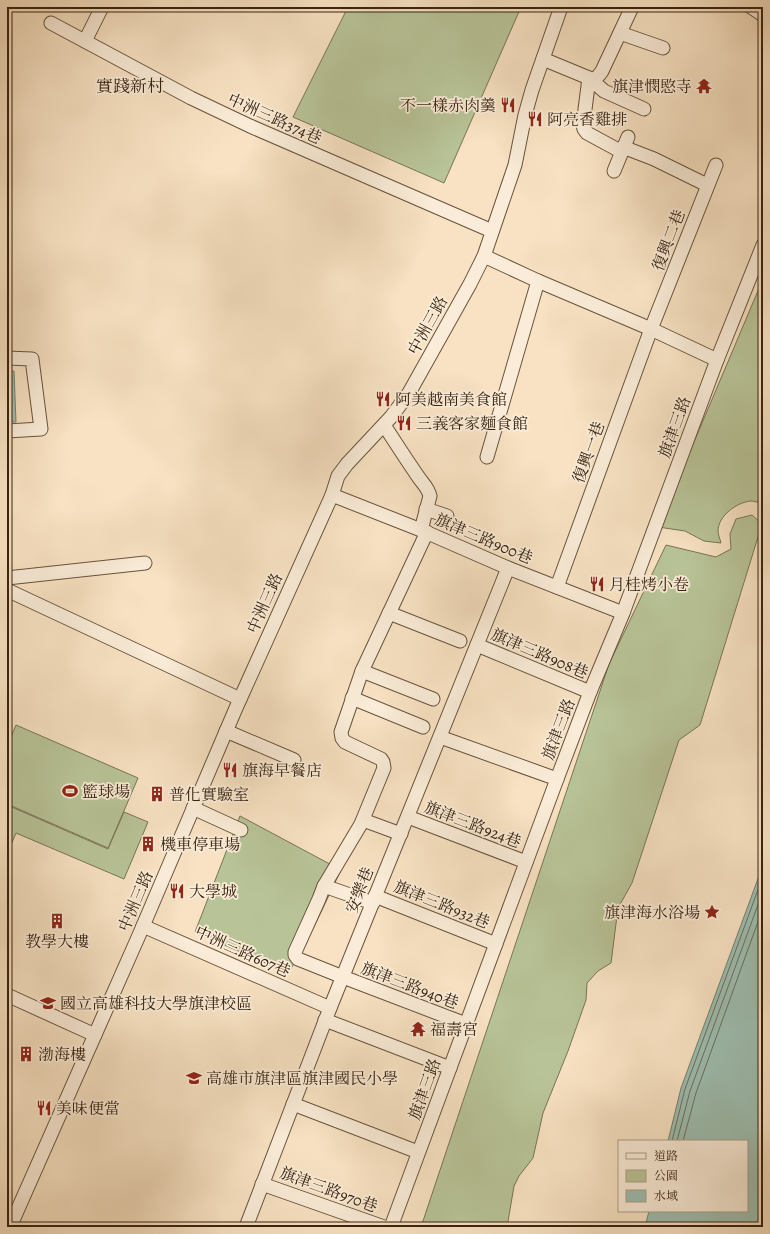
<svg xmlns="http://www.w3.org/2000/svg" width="770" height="1234" font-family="Alegreya,'Noto Serif TC',serif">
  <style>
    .green { fill: #b8c498; stroke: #787454 }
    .water { fill: #9ebeb0; stroke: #758070 }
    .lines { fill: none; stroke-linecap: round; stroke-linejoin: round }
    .shore { stroke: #6b7060; stroke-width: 1 }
    .minor-casing { stroke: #68533d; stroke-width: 15 }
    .minor { stroke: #faecd8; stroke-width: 13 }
    .labels { text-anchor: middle; stroke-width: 3.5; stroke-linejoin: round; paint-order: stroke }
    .poi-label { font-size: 16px; fill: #382310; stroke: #faecd8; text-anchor: start }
    .street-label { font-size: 16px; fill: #382310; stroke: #faecd8 }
    .neighbourhood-label { font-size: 17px; fill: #382310; stroke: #faecd8 }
  </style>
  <rect width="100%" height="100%" fill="#f8e2c3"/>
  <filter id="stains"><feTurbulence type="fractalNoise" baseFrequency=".005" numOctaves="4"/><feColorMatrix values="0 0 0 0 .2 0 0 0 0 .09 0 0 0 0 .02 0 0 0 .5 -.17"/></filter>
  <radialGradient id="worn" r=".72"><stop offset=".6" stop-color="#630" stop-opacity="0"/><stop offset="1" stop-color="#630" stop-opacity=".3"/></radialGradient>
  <g class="green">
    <path d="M 348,7 L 521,7 L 444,183 L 293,117 Z"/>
    <path d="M 763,279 L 763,504 C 759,503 755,501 751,501 C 737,502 718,516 718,531 C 718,534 720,539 721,543 L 704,541 L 685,531 L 658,527 Z"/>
    <path d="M 752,515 L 762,524 L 700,725 L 679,740 L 632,883 L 618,908 L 611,963 L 598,971 L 587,983 L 586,1000 L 568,1051 L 543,1113 L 533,1158 L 519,1176 L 514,1186 L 507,1227 L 421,1227 L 609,664 L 666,545 L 716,557 L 731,549 L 730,534 L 736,519 Z"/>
    <path d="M 16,725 L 138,778 L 108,848 L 7,804 L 7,746 Z"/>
    <path d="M 7,805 L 108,849 L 124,812 L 148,822 L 124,879 L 16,833 L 7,854 Z"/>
    <path d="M 240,816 L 341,870 L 304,948 L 288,973 L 195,932 Z"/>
  </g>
  <g class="water">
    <path d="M 14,371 L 16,422 L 7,422 L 7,372 Z"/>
    <path d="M 763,865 L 763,1227 L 645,1227 L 649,1211 L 747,1211 L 747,1141 L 668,1141 L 681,1088 Z"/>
  </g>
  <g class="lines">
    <g class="shore">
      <path d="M 7,376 L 10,378 L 11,416 L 10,418 L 7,418"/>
      <path d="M 672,1141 L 685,1089 L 763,876"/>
      <path d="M 677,1141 L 690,1091 L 763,891"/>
      <path d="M 683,1141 L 696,1093 L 763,908"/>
    </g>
    <defs>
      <g id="minor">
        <path d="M 751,7 L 763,15"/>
        <path d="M 51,23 L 191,98 L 250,126 L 492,231"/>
        <path d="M 620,33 L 663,48"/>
        <path d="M 85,41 L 102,7"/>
        <path d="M 543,59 L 589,78 L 604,91 L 644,109"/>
        <path d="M 589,78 L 583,125 L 584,129 L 587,133 L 622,152"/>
        <path d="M 593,81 L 599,75 L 602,71 L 632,7"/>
        <path d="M 623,147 L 654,159 L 707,185"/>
        <path d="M 614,171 L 628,137"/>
        <path d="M 484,256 L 538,281 L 651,329 L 717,360"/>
        <path d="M 7,358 L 32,359 L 41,429 L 7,431"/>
        <path d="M 384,425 C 395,442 406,459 417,475 C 422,483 428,487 430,496 L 421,530"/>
        <path d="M 487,457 L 538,281"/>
        <path d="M 332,495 L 421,530 L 508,568 L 623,613"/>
        <path d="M 426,509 L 447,516"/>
        <path d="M 427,532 L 362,671 L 341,732 L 342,738 L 345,742 L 381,759 L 383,762 L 384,768 L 361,824 L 324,886 L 319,899 L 295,952 L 295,955 L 298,959 L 343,977 L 466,1024"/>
        <path d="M 7,578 L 145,563"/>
        <path d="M 557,587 L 651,329 L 716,165"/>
        <path d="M 7,590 L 240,699"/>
        <path d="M 389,613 L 460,641"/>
        <path d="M 477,645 L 590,692"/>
        <path d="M 362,671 L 433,699"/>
        <path d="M 352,698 L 423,727"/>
        <path d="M 226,731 L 294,760"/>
        <path d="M 440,737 L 557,779"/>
        <path d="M 193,808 L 241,830"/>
        <path d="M 408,817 L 526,862"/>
        <path d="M 363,820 L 401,834"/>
        <path d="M 324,886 L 373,903"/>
        <path d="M 375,896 L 496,944"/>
        <path d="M 143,926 L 330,1008"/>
        <path d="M 7,995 L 95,1035"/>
        <path d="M 325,1020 L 450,1068"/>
        <path d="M 293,1104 L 418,1152"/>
        <path d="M 262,1184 L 384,1227"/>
        <path d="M 10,1227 L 140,933 L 236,708 L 332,495 L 338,476 L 347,464 L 391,417 L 409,393 L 470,284 L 484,256 L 515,165 L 525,115 L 532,90 L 561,7"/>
        <path d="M 246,1227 L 330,1008 L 508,568"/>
        <path d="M 391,1227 L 557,779 L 590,692 L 623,613 L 717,360 L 763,245"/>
      </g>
    </defs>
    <use href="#minor" class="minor-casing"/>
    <use href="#minor" class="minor"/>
  </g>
  <defs>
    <symbol id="temple-bare" viewBox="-9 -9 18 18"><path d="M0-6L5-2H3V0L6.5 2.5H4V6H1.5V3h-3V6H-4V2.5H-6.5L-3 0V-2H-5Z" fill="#8f2418" stroke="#faecd8" stroke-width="2.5" paint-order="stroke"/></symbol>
    <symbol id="restaurant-bare" viewBox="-9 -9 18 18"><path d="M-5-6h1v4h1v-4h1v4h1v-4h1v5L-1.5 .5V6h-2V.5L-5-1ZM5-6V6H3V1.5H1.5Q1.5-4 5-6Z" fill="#8f2418" stroke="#faecd8" stroke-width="2.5" paint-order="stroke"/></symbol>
    <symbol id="stadium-bare" viewBox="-9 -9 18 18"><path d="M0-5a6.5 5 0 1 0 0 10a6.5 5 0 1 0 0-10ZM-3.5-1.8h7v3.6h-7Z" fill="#8f2418" stroke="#faecd8" stroke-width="2.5" paint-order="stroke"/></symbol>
    <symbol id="building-bare" viewBox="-9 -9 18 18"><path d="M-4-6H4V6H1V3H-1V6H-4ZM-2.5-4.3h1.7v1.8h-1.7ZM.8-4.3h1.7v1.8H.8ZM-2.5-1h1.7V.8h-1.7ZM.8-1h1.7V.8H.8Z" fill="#8f2418" stroke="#faecd8" stroke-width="2.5" paint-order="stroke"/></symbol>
    <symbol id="sight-bare" viewBox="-9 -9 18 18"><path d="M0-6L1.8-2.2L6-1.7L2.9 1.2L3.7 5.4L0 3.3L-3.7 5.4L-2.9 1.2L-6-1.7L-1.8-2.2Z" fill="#8f2418" stroke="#faecd8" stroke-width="2.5" paint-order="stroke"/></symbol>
    <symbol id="university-bare" viewBox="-9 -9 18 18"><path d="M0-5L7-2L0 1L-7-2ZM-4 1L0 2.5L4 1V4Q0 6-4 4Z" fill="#8f2418" stroke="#faecd8" stroke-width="2.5" paint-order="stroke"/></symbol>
    <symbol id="school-bare" viewBox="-9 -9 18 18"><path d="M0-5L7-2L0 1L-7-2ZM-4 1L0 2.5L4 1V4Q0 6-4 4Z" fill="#8f2418" stroke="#faecd8" stroke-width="2.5" paint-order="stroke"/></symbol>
  </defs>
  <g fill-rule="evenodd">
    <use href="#temple-bare" x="693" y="75" width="22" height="22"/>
    <use href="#restaurant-bare" x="497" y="94" width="22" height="22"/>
    <use href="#restaurant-bare" x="524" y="108" width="22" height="22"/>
    <use href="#restaurant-bare" x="372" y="388" width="22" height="22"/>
    <use href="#restaurant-bare" x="393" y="412" width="22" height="22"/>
    <use href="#restaurant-bare" x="586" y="573" width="22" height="22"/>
    <use href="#restaurant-bare" x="219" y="759" width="22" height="22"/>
    <use href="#stadium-bare" x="59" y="780" width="22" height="22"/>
    <use href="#building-bare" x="146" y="783" width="22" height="22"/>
    <use href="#building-bare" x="137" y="833" width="22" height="22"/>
    <use href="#restaurant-bare" x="166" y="880" width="22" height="22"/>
    <use href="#sight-bare" x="701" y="901" width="22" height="22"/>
    <use href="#building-bare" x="46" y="910" width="22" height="22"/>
    <use href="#university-bare" x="37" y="992" width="22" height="22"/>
    <use href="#temple-bare" x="407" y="1018" width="22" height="22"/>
    <use href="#building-bare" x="15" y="1043" width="22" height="22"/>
    <use href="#school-bare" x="183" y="1067" width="22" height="22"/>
    <use href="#restaurant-bare" x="33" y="1097" width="22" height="22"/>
  </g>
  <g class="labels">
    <g class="poi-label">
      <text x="692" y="92" text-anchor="end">旗津憫愍寺</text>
      <text x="496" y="111" text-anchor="end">不一樣赤肉羹</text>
      <text x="547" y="125">阿亮香雞排</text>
      <text x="395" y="405">阿美越南美食館</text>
      <text x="416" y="429">三義客家麵食館</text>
      <text x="609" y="590">月桂烤小卷</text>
      <text x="242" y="776">旗海早餐店</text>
      <text x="82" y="797">籃球場</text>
      <text x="169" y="800">普化實驗室</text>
      <text x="160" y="850">機車停車場</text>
      <text x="189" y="897">大學城</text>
      <text x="700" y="918" text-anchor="end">旗津海水浴場</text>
      <text x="57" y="947" text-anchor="middle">教學大樓</text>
      <text x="60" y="1009">國立高雄科技大學旗津校區</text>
      <text x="430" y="1035">福壽宮</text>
      <text x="38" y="1060">渤海樓</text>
      <text x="206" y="1084">高雄市旗津區旗津國民小學</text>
      <text x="56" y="1114">美味便當</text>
    </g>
    <g class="street-label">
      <text transform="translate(275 118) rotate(24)" y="6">中洲三路374巷</text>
      <text transform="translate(668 240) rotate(-69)" y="6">復興二巷</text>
      <text transform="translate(427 325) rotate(-61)" y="6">中洲三路</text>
      <text transform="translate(674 427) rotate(-70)" y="6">旗津三路</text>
      <text transform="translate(588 452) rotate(-70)" y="6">復興一巷</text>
      <text transform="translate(484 538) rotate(23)" y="6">旗津三路900巷</text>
      <text transform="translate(264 603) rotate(-66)" y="6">中洲三路</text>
      <text transform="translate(540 653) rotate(23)" y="6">旗津三路908巷</text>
      <text transform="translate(558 729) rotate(-69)" y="6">旗津三路</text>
      <text transform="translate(473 824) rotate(21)" y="6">旗津三路924巷</text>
      <text transform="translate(359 890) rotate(-68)" y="6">安樂巷</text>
      <text transform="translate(135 901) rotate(-67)" y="6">中洲三路</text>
      <text transform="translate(442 904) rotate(22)" y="6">旗津三路932巷</text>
      <text transform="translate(243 951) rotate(24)" y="6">中洲三路607巷</text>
      <text transform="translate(410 985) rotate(21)" y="6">旗津三路940巷</text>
      <text transform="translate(424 1089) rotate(-70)" y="6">旗津三路</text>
      <text transform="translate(329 1189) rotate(20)" y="6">旗津三路970巷</text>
    </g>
    <g class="neighbourhood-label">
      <text x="130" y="92">實踐新村</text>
    </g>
  </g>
  <rect width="770" height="1234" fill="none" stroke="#f8e2c3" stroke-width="24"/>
  <rect x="8" y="8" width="754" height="1218" fill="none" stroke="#382310" stroke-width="2"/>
  <rect x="12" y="12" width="746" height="1210" fill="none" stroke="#382310"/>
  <rect x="618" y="1140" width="130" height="72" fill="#faecd8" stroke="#ac9c88"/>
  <rect x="626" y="1153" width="20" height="6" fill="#faecd8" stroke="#ac9c88"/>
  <text x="654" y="1160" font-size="12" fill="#382310">道路</text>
  <rect x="626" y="1170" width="20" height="12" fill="#b8c498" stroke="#ac9c88"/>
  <text x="654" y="1180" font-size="12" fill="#382310">公園</text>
  <rect x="626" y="1190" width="20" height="12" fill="#9ebeb0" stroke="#ac9c88"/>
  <text x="654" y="1200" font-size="12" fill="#382310">水域</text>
  <rect width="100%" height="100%" filter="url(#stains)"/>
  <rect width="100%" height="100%" fill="url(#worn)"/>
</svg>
